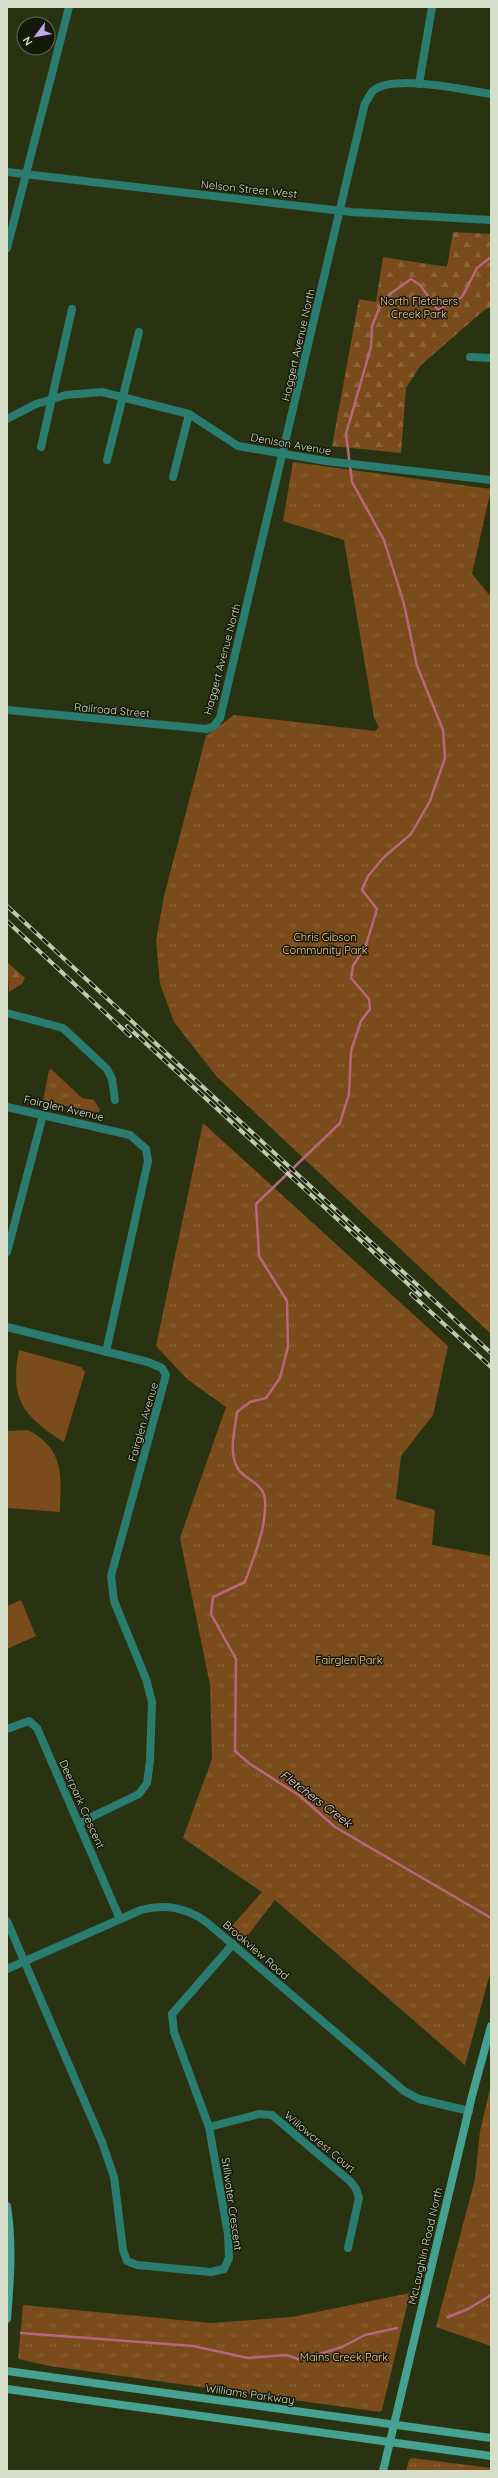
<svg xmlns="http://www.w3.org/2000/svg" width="498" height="2478" font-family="Quicksand,sans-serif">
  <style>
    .grass { fill: #7a4b1b }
    .forest { fill: url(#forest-firs) }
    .park { fill: url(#park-tufts) }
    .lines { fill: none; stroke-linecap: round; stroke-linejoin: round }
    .stream { stroke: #b96680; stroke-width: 2.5 }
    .street { stroke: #2b7c70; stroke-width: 8 }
    .secondary { stroke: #45a293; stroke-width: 8 }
    .rail-casing { stroke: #c2c9b3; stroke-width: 4 }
    .rail { stroke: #15190a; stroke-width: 2.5; stroke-dasharray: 8; stroke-linecap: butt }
    .labels { text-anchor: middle; stroke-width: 3; stroke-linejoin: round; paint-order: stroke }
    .street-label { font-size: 11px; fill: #d7deca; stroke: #15190a }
    .park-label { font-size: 11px; fill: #fecda4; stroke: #15190a }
    .water-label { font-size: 12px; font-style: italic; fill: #f6d5dd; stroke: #15190a }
  </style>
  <defs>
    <pattern id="forest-firs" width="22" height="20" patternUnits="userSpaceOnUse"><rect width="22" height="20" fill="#7a4b1b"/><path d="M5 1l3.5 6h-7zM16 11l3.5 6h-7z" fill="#8c643b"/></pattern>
    <pattern id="park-tufts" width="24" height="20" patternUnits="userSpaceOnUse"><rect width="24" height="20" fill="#7a4b1b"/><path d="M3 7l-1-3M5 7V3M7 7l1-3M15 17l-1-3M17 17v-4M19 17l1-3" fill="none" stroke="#8c643b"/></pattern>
  </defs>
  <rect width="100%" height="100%" fill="#2a3311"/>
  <g class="grass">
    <path d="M 19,1350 L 81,1367 L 85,1372 L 64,1442 C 24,1417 9,1400 19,1350 Z"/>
    <path d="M 28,1430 C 65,1450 61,1475 60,1512 L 7,1508 L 7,1431 Z"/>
    <path d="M 21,1600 L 36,1636 L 7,1649 L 7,1606 Z"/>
  </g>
  <g class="forest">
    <path d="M 453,232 L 491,234 L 491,307 L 483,311 L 421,365 L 406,388 L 401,453 L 332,446 L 359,299 L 376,302 L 383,257 L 447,267 Z"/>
    <path d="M 7,962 L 25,978 L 22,984 L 9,992 Z"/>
  </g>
  <g class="park">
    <path d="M 293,462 L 491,489 L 472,574 L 491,597 L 491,1334 L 217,1077 L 174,1022 L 160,984 L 156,940 L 164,896 L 206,736 L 234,715 L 375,731 L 379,727 L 374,718 L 344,540 L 283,521 Z"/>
    <path d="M 51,1069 L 82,1098 L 94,1100 L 100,1110 L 98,1113 L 43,1101 L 49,1070 Z"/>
    <path d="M 203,1123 L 448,1346 L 433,1415 L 401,1456 L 396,1499 L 435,1510 L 432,1545 L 491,1556 L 491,1970 L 465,2065 L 275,1900 L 245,1939 L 231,1927 L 262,1892 L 183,1838 L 212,1759 L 210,1685 L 180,1538 L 226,1407 L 187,1379 L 156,1346 Z"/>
    <path d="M 491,2085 L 491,2346 L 436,2327 L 475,2179 L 480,2131 Z"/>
    <path d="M 410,2293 L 382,2410 L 380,2412 L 50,2366 L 18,2359 L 23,2305 L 211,2323 L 292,2317 Z"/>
    <path d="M 412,2458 L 491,2468 L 491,2471 L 406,2471 L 409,2460 Z"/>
  </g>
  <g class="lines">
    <g class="stream">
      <path d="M 491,257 L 477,268 L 462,297 L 438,310 L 420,285 L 411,279 L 383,299 L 372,326 L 371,347 L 346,434 L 352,482 L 384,540 L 404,604 L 417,666 L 443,730 L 445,758 L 430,801 L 411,834 L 384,857 L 368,876 L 362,890 L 377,909 L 366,945 L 353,966 L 351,978 L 369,999 L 370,1009 L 361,1021 L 351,1051 L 349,1094 L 340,1123 L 256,1204 L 259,1256 L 287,1301 L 288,1347 L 280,1378 L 266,1398 L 250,1402 L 237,1412 C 235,1430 228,1452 238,1469 C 244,1479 264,1483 265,1500 C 267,1527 254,1556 245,1582 L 213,1597 L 211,1614 L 236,1659 L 235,1751 L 250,1764 L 300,1796 L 335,1827 L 491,1918"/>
      <path d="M 448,2317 L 468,2309 L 491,2295"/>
      <path d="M 21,2333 L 193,2346 L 248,2358 L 286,2355 L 301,2360 L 342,2347 L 365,2335 L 397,2328"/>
    </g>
    <g class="street">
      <path d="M 419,84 L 432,7"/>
      <path d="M 7,172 L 351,212 L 490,220"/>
      <path d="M 7,248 L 69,7"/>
      <path d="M 470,357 L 491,358"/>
      <path d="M 7,419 L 36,404 L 66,395 L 102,392 L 189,414 L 238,446 L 326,461 L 491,480"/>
      <path d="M 41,447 L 72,309"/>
      <path d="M 107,460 L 139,332"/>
      <path d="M 173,477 L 189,414"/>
      <path d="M 7,710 L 207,729 L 214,726 L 220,718 L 365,103 C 368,100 370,93 374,90 C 396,74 464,90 491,94"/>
      <path d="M 7,1013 L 63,1028 L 107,1069 L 112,1079 L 115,1100"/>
      <path d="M 7,1107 L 130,1135 L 146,1149 L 148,1161 L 106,1352"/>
      <path d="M 7,1252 L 43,1115"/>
      <path d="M 7,1327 L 148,1362 L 162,1368 L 166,1375 L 111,1576 L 114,1601 L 146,1679 L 152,1702 L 150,1761 L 147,1783 L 139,1794 L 79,1823"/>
      <path d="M 7,1729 L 29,1721 L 37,1728 L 120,1919"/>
      <path d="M 7,1921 L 102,2142 L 114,2177 L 123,2250 L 127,2261 L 137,2265 L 211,2272 L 224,2269 L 229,2258 L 228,2234 L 209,2127 L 174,2032 L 172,2014 L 233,1944"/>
      <path d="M 7,1969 L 141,1910 C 167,1903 189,1908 210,1925 L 404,2091 L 419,2099 L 469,2111"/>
      <path d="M 209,2127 L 259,2114 L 272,2115 L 351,2182 L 356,2189 L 359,2198 L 348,2248"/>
    </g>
    <g class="secondary">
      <path d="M 7,2206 C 13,2244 10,2282 7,2319"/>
      <path d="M 7,2371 L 491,2438"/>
      <path d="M 7,2389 L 491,2456"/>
      <path d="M 383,2471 L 472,2096 L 491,2026"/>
    </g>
    <defs>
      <g id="rail">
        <path d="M 7,906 L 491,1353"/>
        <path d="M 7,921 L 130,1036"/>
        <path d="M 127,1026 L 420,1295"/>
        <path d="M 411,1294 L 491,1367"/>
      </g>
    </defs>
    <use href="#rail" class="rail-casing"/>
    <use href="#rail" class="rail"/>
  </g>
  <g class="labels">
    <g class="street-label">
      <text transform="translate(249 189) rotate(6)" y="4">Nelson Street West</text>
      <text transform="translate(298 345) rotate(-77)" y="4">Haggert Avenue North</text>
      <text transform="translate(291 444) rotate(10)" y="4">Denison Avenue</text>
      <text transform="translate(222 659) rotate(-75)" y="4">Haggert Avenue North</text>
      <text transform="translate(112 710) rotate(5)" y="4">Railroad Street</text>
      <text transform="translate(64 1108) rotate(13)" y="4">Fairglen Avenue</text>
      <text transform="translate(143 1422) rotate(-74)" y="4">Fairglen Avenue</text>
      <text transform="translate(82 1804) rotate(66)" y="4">Deerpark Crescent</text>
      <text transform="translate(256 1950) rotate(41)" y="4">Brookview Road</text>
      <text transform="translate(320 2142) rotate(40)" y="4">Willowcrest Court</text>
      <text transform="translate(232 2204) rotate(82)" y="4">Stillwater Crescent</text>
      <text transform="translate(425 2246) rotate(-77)" y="4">McLaughlin Road North</text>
      <text transform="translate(250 2394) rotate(8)" y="4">Williams Parkway</text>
    </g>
    <g class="park-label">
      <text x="419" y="305">North Fletchers<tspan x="419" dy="13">Creek Park</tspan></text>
      <text x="325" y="941">Chris Gibson<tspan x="325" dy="13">Community Park</tspan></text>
      <text x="349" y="1664">Fairglen Park</text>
      <text x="344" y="2361">Mains Creek Park</text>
    </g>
    <g class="water-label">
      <text transform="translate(316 1799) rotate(37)" y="4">Fletchers Creek</text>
    </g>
  </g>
  <rect width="498" height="2478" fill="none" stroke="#d7deca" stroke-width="16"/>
  <g transform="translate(36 36) rotate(238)"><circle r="19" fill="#15190a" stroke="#636857"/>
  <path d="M0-3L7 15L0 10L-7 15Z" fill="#c4a7f1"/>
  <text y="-6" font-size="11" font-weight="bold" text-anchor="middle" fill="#d7deca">N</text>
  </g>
</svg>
